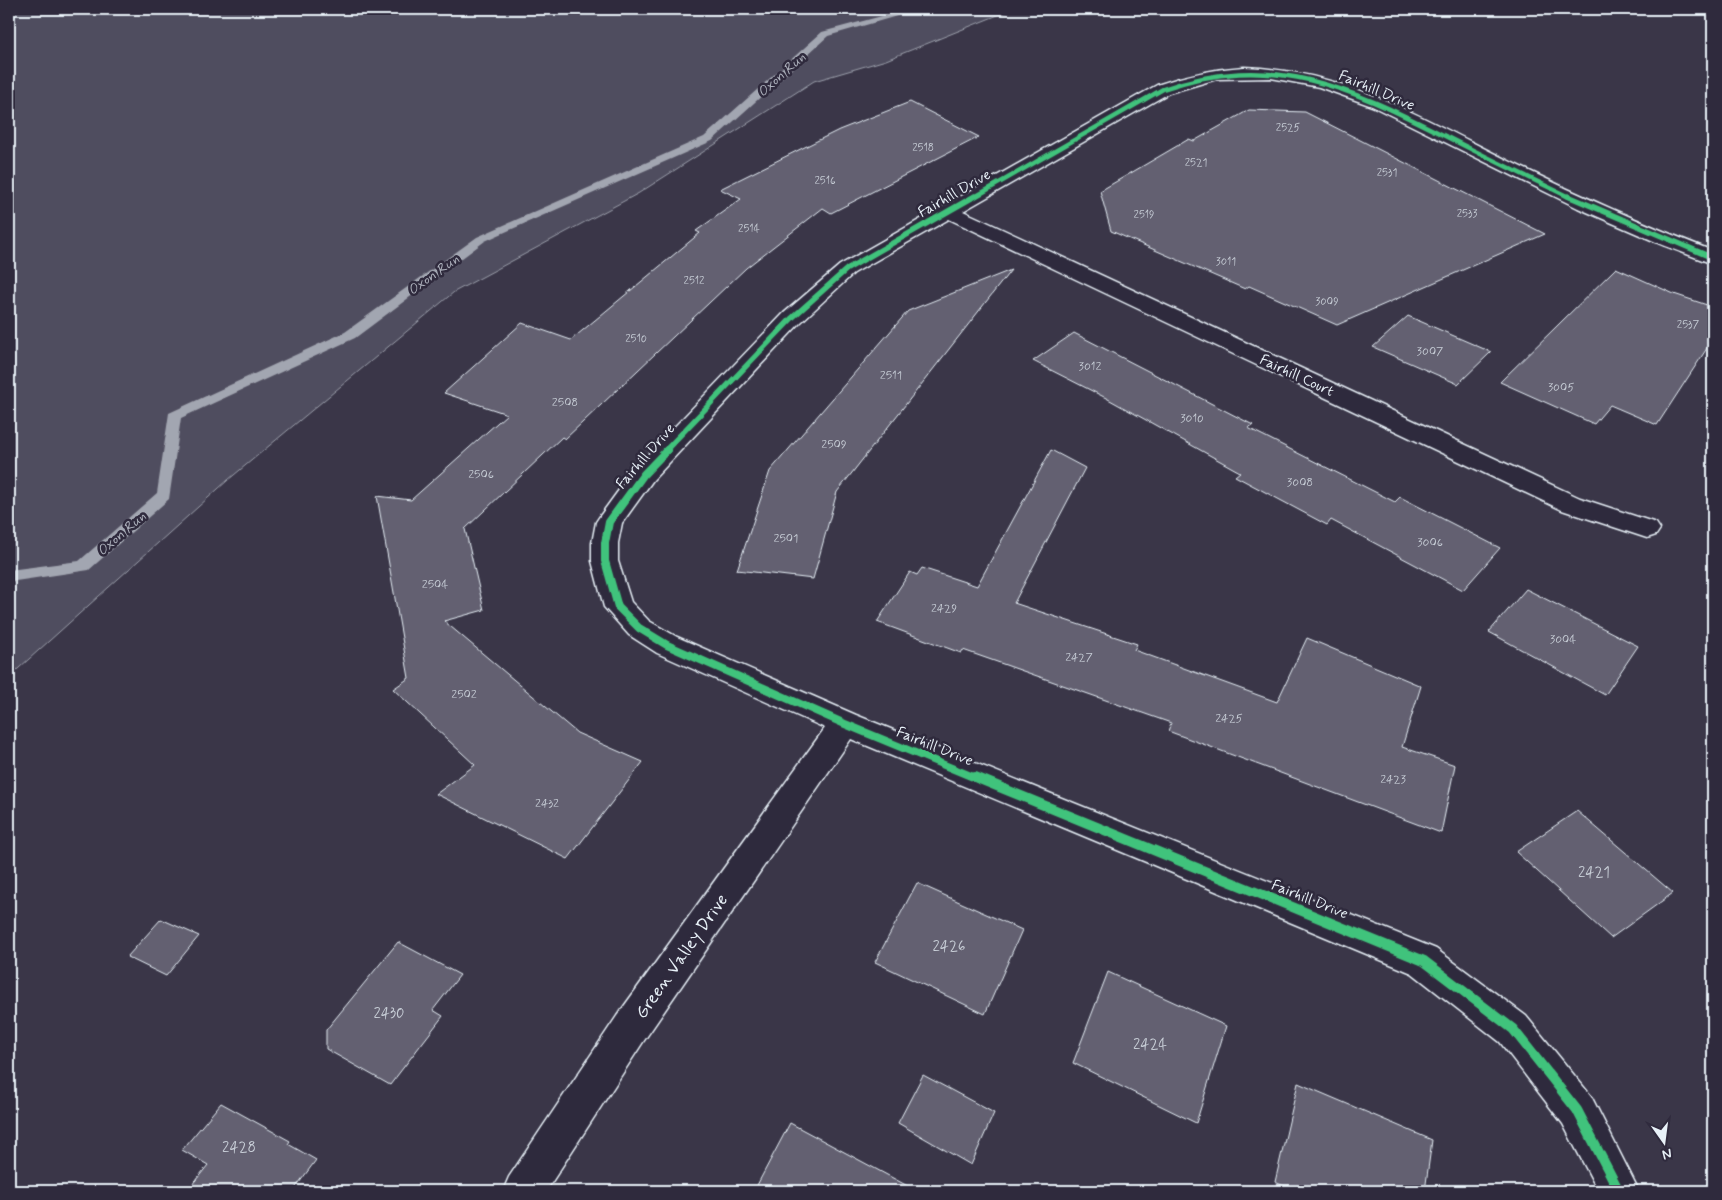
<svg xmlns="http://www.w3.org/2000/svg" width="1722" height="1200" font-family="Mynerve,sans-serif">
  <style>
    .green { fill: #504e5f; stroke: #9ca0ac }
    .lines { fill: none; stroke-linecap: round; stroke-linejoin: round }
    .stream { fill: #a2a6b1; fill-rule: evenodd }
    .building { fill: #636171; stroke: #e8f1f8 }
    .minor-casing { stroke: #e8f1f8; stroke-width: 3 }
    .minor { fill: #2f2a3d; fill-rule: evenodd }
    .cycleway-far3-casing { stroke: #2f2a3d; stroke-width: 6 }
    .cycleway-far2-casing { stroke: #2f2a3d; stroke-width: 8 }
    .cycleway-far1-casing { stroke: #2f2a3d; stroke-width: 11 }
    .cycleway-casing { stroke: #2f2a3d; stroke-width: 13 }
    .cycleway-far3 { stroke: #40c37c; stroke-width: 4.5 }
    .cycleway-far2 { stroke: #40c37c; stroke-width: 5.5 }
    .cycleway-far1 { stroke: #40c37c; stroke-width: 8 }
    .cycleway { stroke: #40c37c; stroke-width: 10 }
    .labels { text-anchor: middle; stroke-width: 5; stroke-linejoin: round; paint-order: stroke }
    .far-number-label { font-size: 11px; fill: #c7cdd6 }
    .number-label { font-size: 12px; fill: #c7cdd6 }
    .far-water-label { font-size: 14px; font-style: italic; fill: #aeb2bd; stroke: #2f2a3d }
    .street-label { font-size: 15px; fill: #e8f1f8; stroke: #2f2a3d }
    .near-number-label { font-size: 15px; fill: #c7cdd6 }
    .near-street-label { font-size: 18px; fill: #e8f1f8; stroke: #2f2a3d }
  </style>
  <rect width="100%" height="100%" fill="#3a3648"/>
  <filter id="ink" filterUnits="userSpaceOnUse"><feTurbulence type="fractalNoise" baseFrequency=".02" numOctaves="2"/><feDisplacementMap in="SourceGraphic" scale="10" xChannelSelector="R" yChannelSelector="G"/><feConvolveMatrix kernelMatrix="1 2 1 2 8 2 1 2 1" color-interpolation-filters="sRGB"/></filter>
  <g filter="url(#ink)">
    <path class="green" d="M 9,9 L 1013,9 L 886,60 L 814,81 L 639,193 L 454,292 L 228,480 L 9,677 Z"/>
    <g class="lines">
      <path class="stream" d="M 908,9 L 921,9 L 828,36 L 712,141 L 485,241 L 355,338 L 181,418 L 169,499 L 89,570 L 9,582 L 9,570 L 79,561 L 157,493 L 169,413 L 345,332 L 477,237 L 704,137 L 822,32 Z"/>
    </g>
    <g class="building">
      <path d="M 910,102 L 979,137 L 831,213 L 823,208 L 746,268 L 565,439 L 562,437 L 465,529 L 484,610 L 444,621 L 577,733 L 643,762 L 568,859 L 436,794 L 475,765 L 393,689 L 409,678 L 377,496 L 411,500 L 507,414 L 444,393 L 522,323 L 571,340 L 700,233 L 696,231 L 741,199 L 720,189 L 839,130 Z"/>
      <path d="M 1249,110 L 1305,112 L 1545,234 L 1337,325 L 1249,286 L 1245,289 L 1111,231 L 1100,191 L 1189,139 L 1194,141 Z"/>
      <path d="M 1616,268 L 1674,294 L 1713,307 L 1713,339 L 1657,425 L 1610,405 L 1594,424 L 1500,382 Z"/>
      <path d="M 1011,270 L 837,492 L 813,579 L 737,570 L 770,471 L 908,311 Z"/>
      <path d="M 1408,316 L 1491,352 L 1458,384 L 1373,347 Z"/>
      <path d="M 1074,333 L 1253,425 L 1248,428 L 1395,502 L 1400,497 L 1500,548 L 1463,590 L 1331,520 L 1327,525 L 1235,476 L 1240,472 L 1108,399 L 1033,361 Z"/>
      <path d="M 1051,450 L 1085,468 L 1014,603 L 1137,644 L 1134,650 L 1277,702 L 1307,638 L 1421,686 L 1402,747 L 1455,765 L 1441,833 L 1168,731 L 1171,723 L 963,650 L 961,653 L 877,622 L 910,572 L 917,575 L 922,568 L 977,586 Z"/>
      <path d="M 1526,589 L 1638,646 L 1605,695 L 1489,632 Z"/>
      <path d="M 1577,811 L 1673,893 L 1611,938 L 1516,852 Z"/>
      <path d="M 917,883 L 1022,930 L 985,1014 L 875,962 Z"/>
      <path d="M 161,919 L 199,936 L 166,976 L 127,957 Z"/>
      <path d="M 398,942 L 460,975 L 433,1010 L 443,1016 L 390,1085 L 326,1049 L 326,1030 Z"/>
      <path d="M 1108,972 L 1226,1026 L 1196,1123 L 1073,1063 Z"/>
      <path d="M 923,1075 L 994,1113 L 971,1165 L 898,1123 Z"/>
      <path d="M 1298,1083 L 1432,1140 L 1425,1191 L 1295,1191 L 1275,1182 Z"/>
      <path d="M 221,1103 L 290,1141 L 288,1144 L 316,1160 L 293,1191 L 187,1191 L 208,1165 L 182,1150 Z"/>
      <path d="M 790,1123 L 917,1191 L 754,1191 Z"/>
    </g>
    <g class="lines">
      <defs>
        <path id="minor" d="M 1244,67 C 1346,71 1420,117 1509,161 C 1576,194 1644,224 1713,251 L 1713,264 L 1663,245 L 1578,208 L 1372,106 L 1319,87 L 1271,78 L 1217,79 L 1169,93 L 963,211 L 1580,498 L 1656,523 L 1660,529 L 1656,535 L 1647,538 L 1562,510 L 949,219 L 854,273 L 800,323 L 653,480 L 622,523 L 618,543 L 618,561 L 631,602 L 649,621 L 677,637 L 856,715 L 1436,949 L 1526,1016 L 1591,1096 L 1639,1191 L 1598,1191 L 1563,1124 L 1500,1042 L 1412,973 L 851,739 L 643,1042 L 546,1191 L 503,1191 L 509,1177 L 617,1016 L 825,728 L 657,653 L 629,635 L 604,607 L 592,561 L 592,543 L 596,522 L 600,516 L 635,468 L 784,313 L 840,265 L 1157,85 C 1186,75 1213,69 1244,67 Z"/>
      </defs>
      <use href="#minor" class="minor-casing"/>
      <use href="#minor" class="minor"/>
      <defs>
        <path id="cycleway-far3" d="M 973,198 L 1163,89 C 1271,51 1348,87 1445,136 C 1486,157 1528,177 1571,198"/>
        <g id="cycleway-far2">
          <path d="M 1568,196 L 1713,258"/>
          <path d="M 665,451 L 792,318 L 847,269 L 975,196"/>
        </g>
        <path id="cycleway-far1" d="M 667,450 L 644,474 L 609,522 L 605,543 L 605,561 L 618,607 L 639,628 L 667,645 L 845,724 L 978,779"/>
        <path id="cycleway" d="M 975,777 L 1424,961 L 1513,1029 L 1577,1110 L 1619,1191"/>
      </defs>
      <use href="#cycleway-far3" class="cycleway-far3-casing"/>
      <use href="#cycleway-far2" class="cycleway-far2-casing"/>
      <use href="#cycleway-far1" class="cycleway-far1-casing"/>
      <use href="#cycleway" class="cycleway-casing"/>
      <use href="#cycleway-far3" class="cycleway-far3"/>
      <use href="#cycleway-far2" class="cycleway-far2"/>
      <use href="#cycleway-far1" class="cycleway-far1"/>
      <use href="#cycleway" class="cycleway"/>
    </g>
  </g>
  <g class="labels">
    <g class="far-number-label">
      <text x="1288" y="131">2525</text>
      <text x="923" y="151">2518</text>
      <text x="1196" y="166">2521</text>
      <text x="1387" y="176">2531</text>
      <text x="825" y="184">2516</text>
      <text x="1467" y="217">2533</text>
      <text x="1144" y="218">2519</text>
      <text x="749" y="232">2514</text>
      <text x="1226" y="265">3011</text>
      <text x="694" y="284">2512</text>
      <text x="1327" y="305">3009</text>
      <text x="1688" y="328">2537</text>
      <text x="636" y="342">2510</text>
    </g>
    <g class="number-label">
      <text x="1430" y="355">3007</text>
      <text x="1090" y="370">3012</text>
      <text x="891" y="379">2511</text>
      <text x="1561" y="391">3005</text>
      <text x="565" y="406">2508</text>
      <text x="1192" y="422">3010</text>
      <text x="834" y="448">2509</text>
      <text x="481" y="478">2506</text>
      <text x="1300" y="486">3008</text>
      <text x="786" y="542">2501</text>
      <text x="1430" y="546">3006</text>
      <text x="435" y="588">2504</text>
      <text x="944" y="612">2429</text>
      <text x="1563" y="643">3004</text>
      <text x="1079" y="661">2427</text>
      <text x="464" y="698">2502</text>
      <text x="1229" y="722">2425</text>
      <text x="1393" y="783">2423</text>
      <text x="547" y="807">2432</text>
    </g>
    <g class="far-water-label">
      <text transform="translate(781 74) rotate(-42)" y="5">Oxon Run</text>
      <text transform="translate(433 274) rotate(-36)" y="5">Oxon Run</text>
      <text transform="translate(121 533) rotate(-41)" y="5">Oxon Run</text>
    </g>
    <g class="street-label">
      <text transform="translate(1377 90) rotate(23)" y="5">Fairhill Drive</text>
      <text transform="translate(954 193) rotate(-30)" y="5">Fairhill Drive</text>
      <text transform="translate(1297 375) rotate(25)" y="5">Fairhill Court</text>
      <text transform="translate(645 456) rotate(-49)" y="5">Fairhill Drive</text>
      <text transform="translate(935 746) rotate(22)" y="5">Fairhill Drive</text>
      <text transform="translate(1310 899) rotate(22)" y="5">Fairhill Drive</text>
    </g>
    <g class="near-number-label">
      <text x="1594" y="877">2421</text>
      <text x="949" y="951">2426</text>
      <text x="389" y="1018">2430</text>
      <text x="1150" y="1049">2424</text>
      <text x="239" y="1152">2428</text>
    </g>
    <g class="near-street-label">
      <text transform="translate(681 956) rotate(-55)" y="6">Green Valley Drive</text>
    </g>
  </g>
  <rect width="1722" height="1200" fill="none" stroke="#2f2a3d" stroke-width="30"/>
  <rect x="15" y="15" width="1692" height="1170" fill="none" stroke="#e8f1f8" stroke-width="2" filter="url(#ink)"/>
  <g transform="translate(1664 1142) rotate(166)" stroke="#2f2a3d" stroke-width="4" paint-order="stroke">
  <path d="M0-4L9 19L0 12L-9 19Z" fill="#e8f1f8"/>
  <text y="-8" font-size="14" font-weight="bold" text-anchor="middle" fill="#e8f1f8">N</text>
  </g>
</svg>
